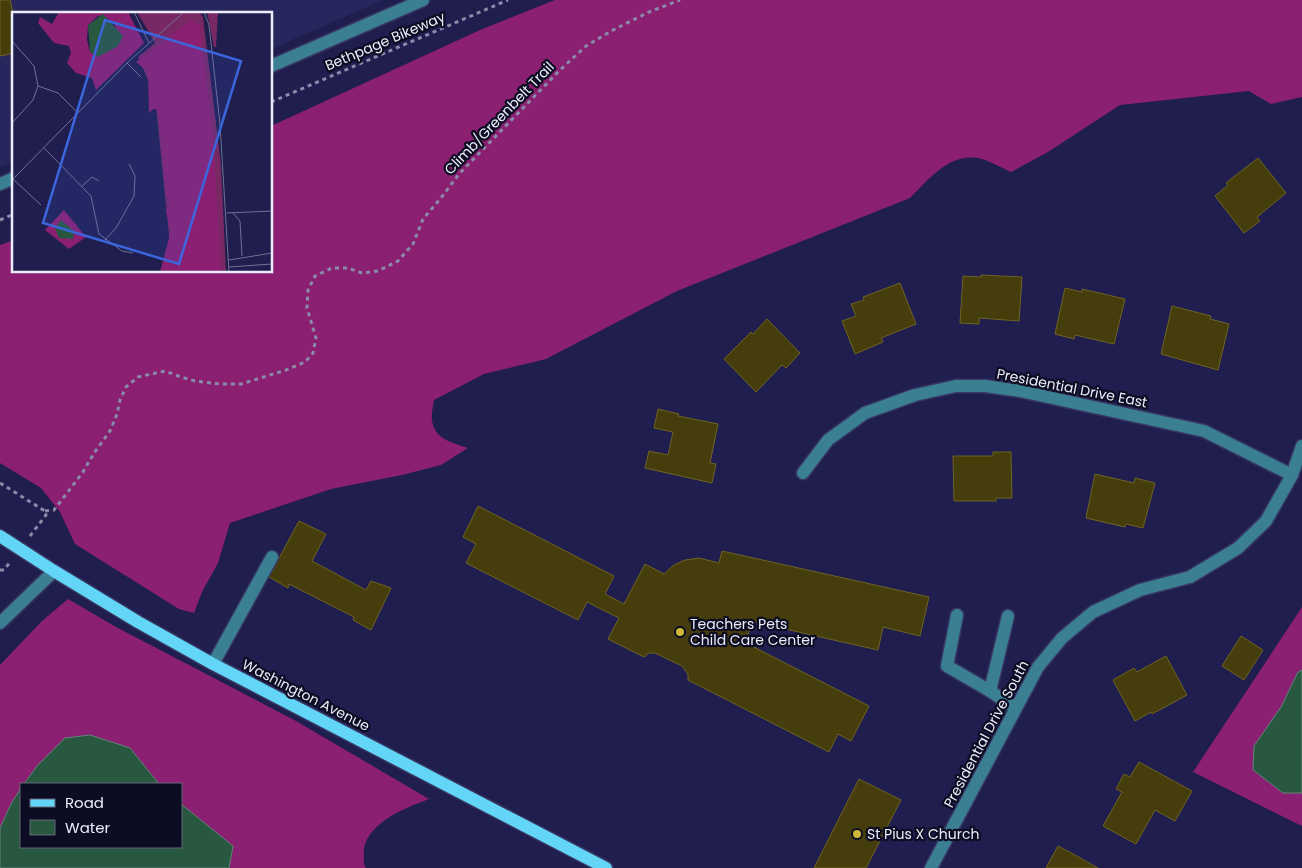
<svg xmlns="http://www.w3.org/2000/svg" width="1302" height="868" font-family="Poppins,sans-serif">
  <style>
    .built { fill: #28275d }
    .forest { fill: #8b1f71 }
    .water { fill: #285840; stroke: #628578 }
    .building { fill: #453d0c; stroke: #6f6421 }
    .lines { fill: none; stroke-linecap: round; stroke-linejoin: round }
    .minor-casing { stroke: #373764; stroke-width: 15 }
    .major-casing { stroke: #373764; stroke-width: 15 }
    .path { stroke: #8a8aa9; stroke-width: 3; stroke-dasharray: 4 4; stroke-linecap: butt }
    .minor { stroke: #3b7f93; stroke-width: 12 }
    .major { stroke: #63d6f7; stroke-width: 12 }
    .poi-dot { fill: #ceb938; stroke: #0c0c22; stroke-width: 2 }
    .labels { text-anchor: middle; stroke-width: 4.5; stroke-linejoin: round; paint-order: stroke }
    .street-label { font-size: 14px; fill: #ebedfa; stroke: #0c0c22 }
    .poi-label { font-size: 14px; fill: #ebedfa; stroke: #0c0c22; text-anchor: start }
    .inset-road { fill: none; stroke: #717193; stroke-width: 1 }
    .view { fill: #3c66dd; fill-opacity: 0.15; stroke: #3c66dd; stroke-width: 2.5 }
    .inset-edge { fill: none; stroke: #ebedfa; stroke-width: 2.5 }
  </style>
  <rect width="100%" height="100%" fill="#1f1e4f"/>
  <path class="built" d="M 0,0 L 383,0 L 271,49 L 271,14 L 14,14 L 14,162 L 0,167 Z"/>
  <g class="forest">
    <path d="M 555,0 L 1302,0 L 1302,97 L 1271,104 L 1249,91 L 1120,105 L 1048,152 L 1011,172 C 1002,168 992,162 982,159 C 951,151 930,178 910,198 L 677,291 L 546,359 L 484,374 L 434,400 C 433,407 431,414 432,420 C 434,439 453,443 468,448 L 441,465 L 402,475 L 331,489 L 230,523 L 218,563 L 202,592 L 194,613 L 179,609 L 75,544 L 60,512 L 41,488 L 0,463 L 0,245 L 14,240 L 14,271 L 271,271 L 271,126 L 480,30 Z"/>
    <path d="M 68,599 L 116,627 L 296,721 L 429,799 C 406,808 375,819 365,844 C 363,850 364,859 364,864 L 366,868 L 229,868 L 233,846 L 181,804 L 181,784 L 159,784 L 130,748 L 65,738 L 37,766 L 24,784 L 21,784 L 21,788 L 11,804 L 0,828 L 0,665 L 42,621 Z"/>
    <path d="M 1302,607 L 1302,670 L 1298,672 L 1281,707 L 1254,746 L 1253,769 L 1283,793 L 1302,793 L 1302,826 L 1193,772 Z"/>
  </g>
  <g class="water">
    <path d="M 1302,670 L 1302,793 L 1283,793 L 1253,770 L 1254,746 L 1281,707 L 1298,672 Z"/>
    <path d="M 90,735 L 130,748 L 159,784 L 24,784 L 37,766 L 65,738 Z"/>
    <path d="M 21,788 L 21,847 L 181,847 L 181,804 L 233,846 L 229,868 L 0,868 L 0,828 L 11,804 Z"/>
  </g>
  <g class="building">
    <path d="M 0,0 L 10,0 L 14,17 L 14,53 L 0,56 Z"/>
    <path d="M 1258,158 L 1286,193 L 1257,217 L 1260,221 L 1244,233 L 1215,196 L 1228,185 L 1226,183 Z"/>
    <path d="M 981,275 L 1022,277 L 1019,321 L 979,318 L 979,324 L 960,323 L 963,276 L 981,277 Z"/>
    <path d="M 900,283 L 916,324 L 881,338 L 883,342 L 855,354 L 842,321 L 856,316 L 851,304 L 864,300 L 863,297 Z"/>
    <path d="M 1065,288 L 1082,292 L 1082,289 L 1125,299 L 1114,344 L 1075,335 L 1074,339 L 1055,334 Z"/>
    <path d="M 1172,306 L 1211,316 L 1210,319 L 1229,324 L 1218,370 L 1161,354 Z"/>
    <path d="M 767,319 L 800,353 L 786,368 L 782,365 L 756,392 L 724,359 L 751,332 L 753,334 Z"/>
    <path d="M 658,409 L 679,414 L 678,416 L 718,424 L 710,463 L 716,464 L 712,483 L 645,468 L 649,451 L 668,455 L 673,432 L 654,428 Z"/>
    <path d="M 993,452 L 1011,452 L 1012,498 L 996,498 L 996,501 L 954,501 L 953,456 L 993,456 Z"/>
    <path d="M 1095,474 L 1134,483 L 1135,478 L 1155,483 L 1143,528 L 1126,524 L 1125,527 L 1086,518 Z"/>
    <path d="M 478,506 L 614,576 L 605,594 L 624,604 L 645,564 L 664,574 L 674,565 L 685,560 L 699,558 L 719,563 L 722,551 L 929,597 L 920,636 L 883,627 L 878,650 L 754,622 L 744,642 L 869,706 L 851,741 L 838,734 L 829,752 L 688,680 L 688,674 L 682,666 L 655,653 L 649,653 L 644,657 L 608,639 L 619,618 L 587,602 L 578,620 L 466,563 L 476,544 L 463,537 Z"/>
    <path d="M 299,521 L 326,534 L 312,561 L 366,590 L 371,581 L 391,588 L 371,630 L 353,620 L 354,617 L 289,584 L 288,588 L 269,577 Z"/>
    <path d="M 1241,636 L 1263,650 L 1244,680 L 1222,666 Z"/>
    <path d="M 1166,656 L 1187,695 L 1152,714 L 1151,712 L 1135,721 L 1113,680 L 1134,668 L 1137,672 Z"/>
    <path d="M 1139,762 L 1192,791 L 1175,821 L 1155,810 L 1136,844 L 1103,826 L 1122,792 L 1116,789 L 1124,774 L 1130,777 Z"/>
    <path d="M 859,779 L 901,800 L 866,868 L 814,868 Z"/>
    <path d="M 1058,846 L 1075,855 L 1098,868 L 1046,868 Z"/>
  </g>
  <g class="lines">
    <defs>
      <g id="minor">
        <path d="M 271,66 L 423,0"/>
        <path d="M 0,184 L 14,178"/>
        <path d="M 803,473 L 828,440 L 865,413 L 915,395 L 956,386 L 985,386 L 1020,391 L 1204,431 L 1292,475"/>
        <path d="M 957,615 L 947,666 L 990,691 L 1015,708"/>
        <path d="M 0,623 L 54,571"/>
        <path d="M 213,664 L 272,557"/>
        <path d="M 990,691 L 1008,616"/>
        <path d="M 931,868 L 1038,667 L 1062,638 L 1093,612 L 1140,590 L 1190,577 L 1238,548 L 1266,521 L 1292,475 L 1302,446"/>
      </g>
      <path id="major" d="M 0,536 L 54,571 L 138,622 L 213,664 L 606,868"/>
    </defs>
    <use href="#minor" class="minor-casing"/>
    <use href="#major" class="major-casing"/>
    <g class="path">
      <path d="M 271,102 L 508,0"/>
      <path d="M 0,220 L 14,214"/>
      <path d="M 0,483 L 45,511"/>
      <path d="M 45,511 L 54,510 L 83,472 L 94,453 L 110,431 L 117,414 L 120,400 L 126,387 L 138,377 L 165,371 L 181,377 L 195,381 L 220,384 L 241,384 L 286,370 L 305,362 L 313,353 L 316,338 L 307,308 L 308,290 L 315,276 L 332,268 L 348,268 L 362,273 L 378,271 L 398,261 L 413,244 L 423,219 L 441,198 L 459,174 L 560,70 L 586,46 L 613,30 L 649,12 L 680,0"/>
      <path d="M 30,536 L 46,515 L 45,511"/>
      <path d="M 0,570 L 4,570 L 10,562"/>
    </g>
    <use href="#minor" class="minor"/>
    <use href="#major" class="major"/>
  </g>
  <g class="poi-dot">
    <circle cx="680" cy="632" r="5"/>
    <circle cx="857" cy="834" r="5"/>
  </g>
  <g class="labels">
    <g class="street-label">
      <text transform="translate(385 41) rotate(-23)" y="5">Bethpage Bikeway</text>
      <text transform="translate(499 118) rotate(-46)" y="5">Climb/Greenbelt Trail</text>
      <text transform="translate(1072 388) rotate(11)" y="5">Presidential Drive East</text>
      <text transform="translate(306 695) rotate(27)" y="5">Washington Avenue</text>
      <text transform="translate(986 734) rotate(-62)" y="5">Presidential Drive South</text>
    </g>
    <g class="poi-label">
      <text x="690" y="629">Teachers Pets<tspan x="690" dy="16">Child Care Center</tspan></text>
      <text x="867" y="839">St Pius X Church</text>
    </g>
  </g>
  <g transform="translate(12 12)">
    <rect width="260" height="260" fill="#1f1e4f"/>
    <path d="M 125,0 L 187,0 L 191,5 L 209,153 L 214,260 L 156,260 L 157,223 L 143,84 L 126,45 L 143,31 ZM 195,0 L 206,0 L 204,35 L 202,35 Z" fill="#782863"/>
    <path d="M 47,0 L 116,0 L 132,31 L 84,78 L 80,66 L 64,61 L 55,51 L 59,41 L 57,34 L 42,31 L 26,11 L 28,5 L 40,12 ZM 86,4 L 95,6 L 103,13 L 106,34 L 93,40 L 78,40 L 75,28 L 76,13 ZM 179,8 L 188,13 L 201,123 L 209,260 L 148,260 L 159,219 L 154,199 L 158,191 L 154,182 L 146,98 L 141,97 L 137,101 L 136,60 L 124,50 ZM 52,198 L 74,225 L 57,237 L 33,218 Z" fill="#8b1f71" fill-rule="evenodd"/>
    <path d="M 91,2 L 111,24 L 106,34 L 86,45 L 78,40 L 76,13 ZM 49,208 L 62,219 L 61,227 L 47,226 L 43,216 Z" fill="#285840"/>
    <path class="inset-road" d="M 122,0 L 137,31M 192,0 L 197,13 L 208,112 L 217,260M 0,29 L 22,54 L 26,74 L 21,88 L 0,111M 115,51 L 129,65M 26,74 L 46,81 L 66,101M 32,136 L 79,184 L 87,222 L 110,239 L 121,241M 1,167 L 29,193M 0,168 L 115,51 L 172,0M 70,174 L 80,165 L 87,169M 215,201 L 260,199M 221,201 L 228,209 L 230,244M 93,228 L 104,216 L 122,184 L 123,164 L 117,152M 217,248 L 260,241M 217,255 L 260,252"/>
    <path class="view" d="M 93,8 L 229,49 L 167,252 L 31,211 Z"/>
    <rect width="260" height="260" class="inset-edge"/>
  </g>
  <rect x="20" y="783" width="162" height="65" fill="#0c0c22" stroke="#656678"/>
  <rect x="30" y="799" width="25" height="8" fill="#63d6f7" stroke="#656678"/>
  <text x="65" y="808" font-size="15" fill="#ebedfa">Road</text>
  <rect x="30" y="820" width="25" height="15" fill="#285840" stroke="#656678"/>
  <text x="65" y="833" font-size="15" fill="#ebedfa">Water</text>
</svg>
